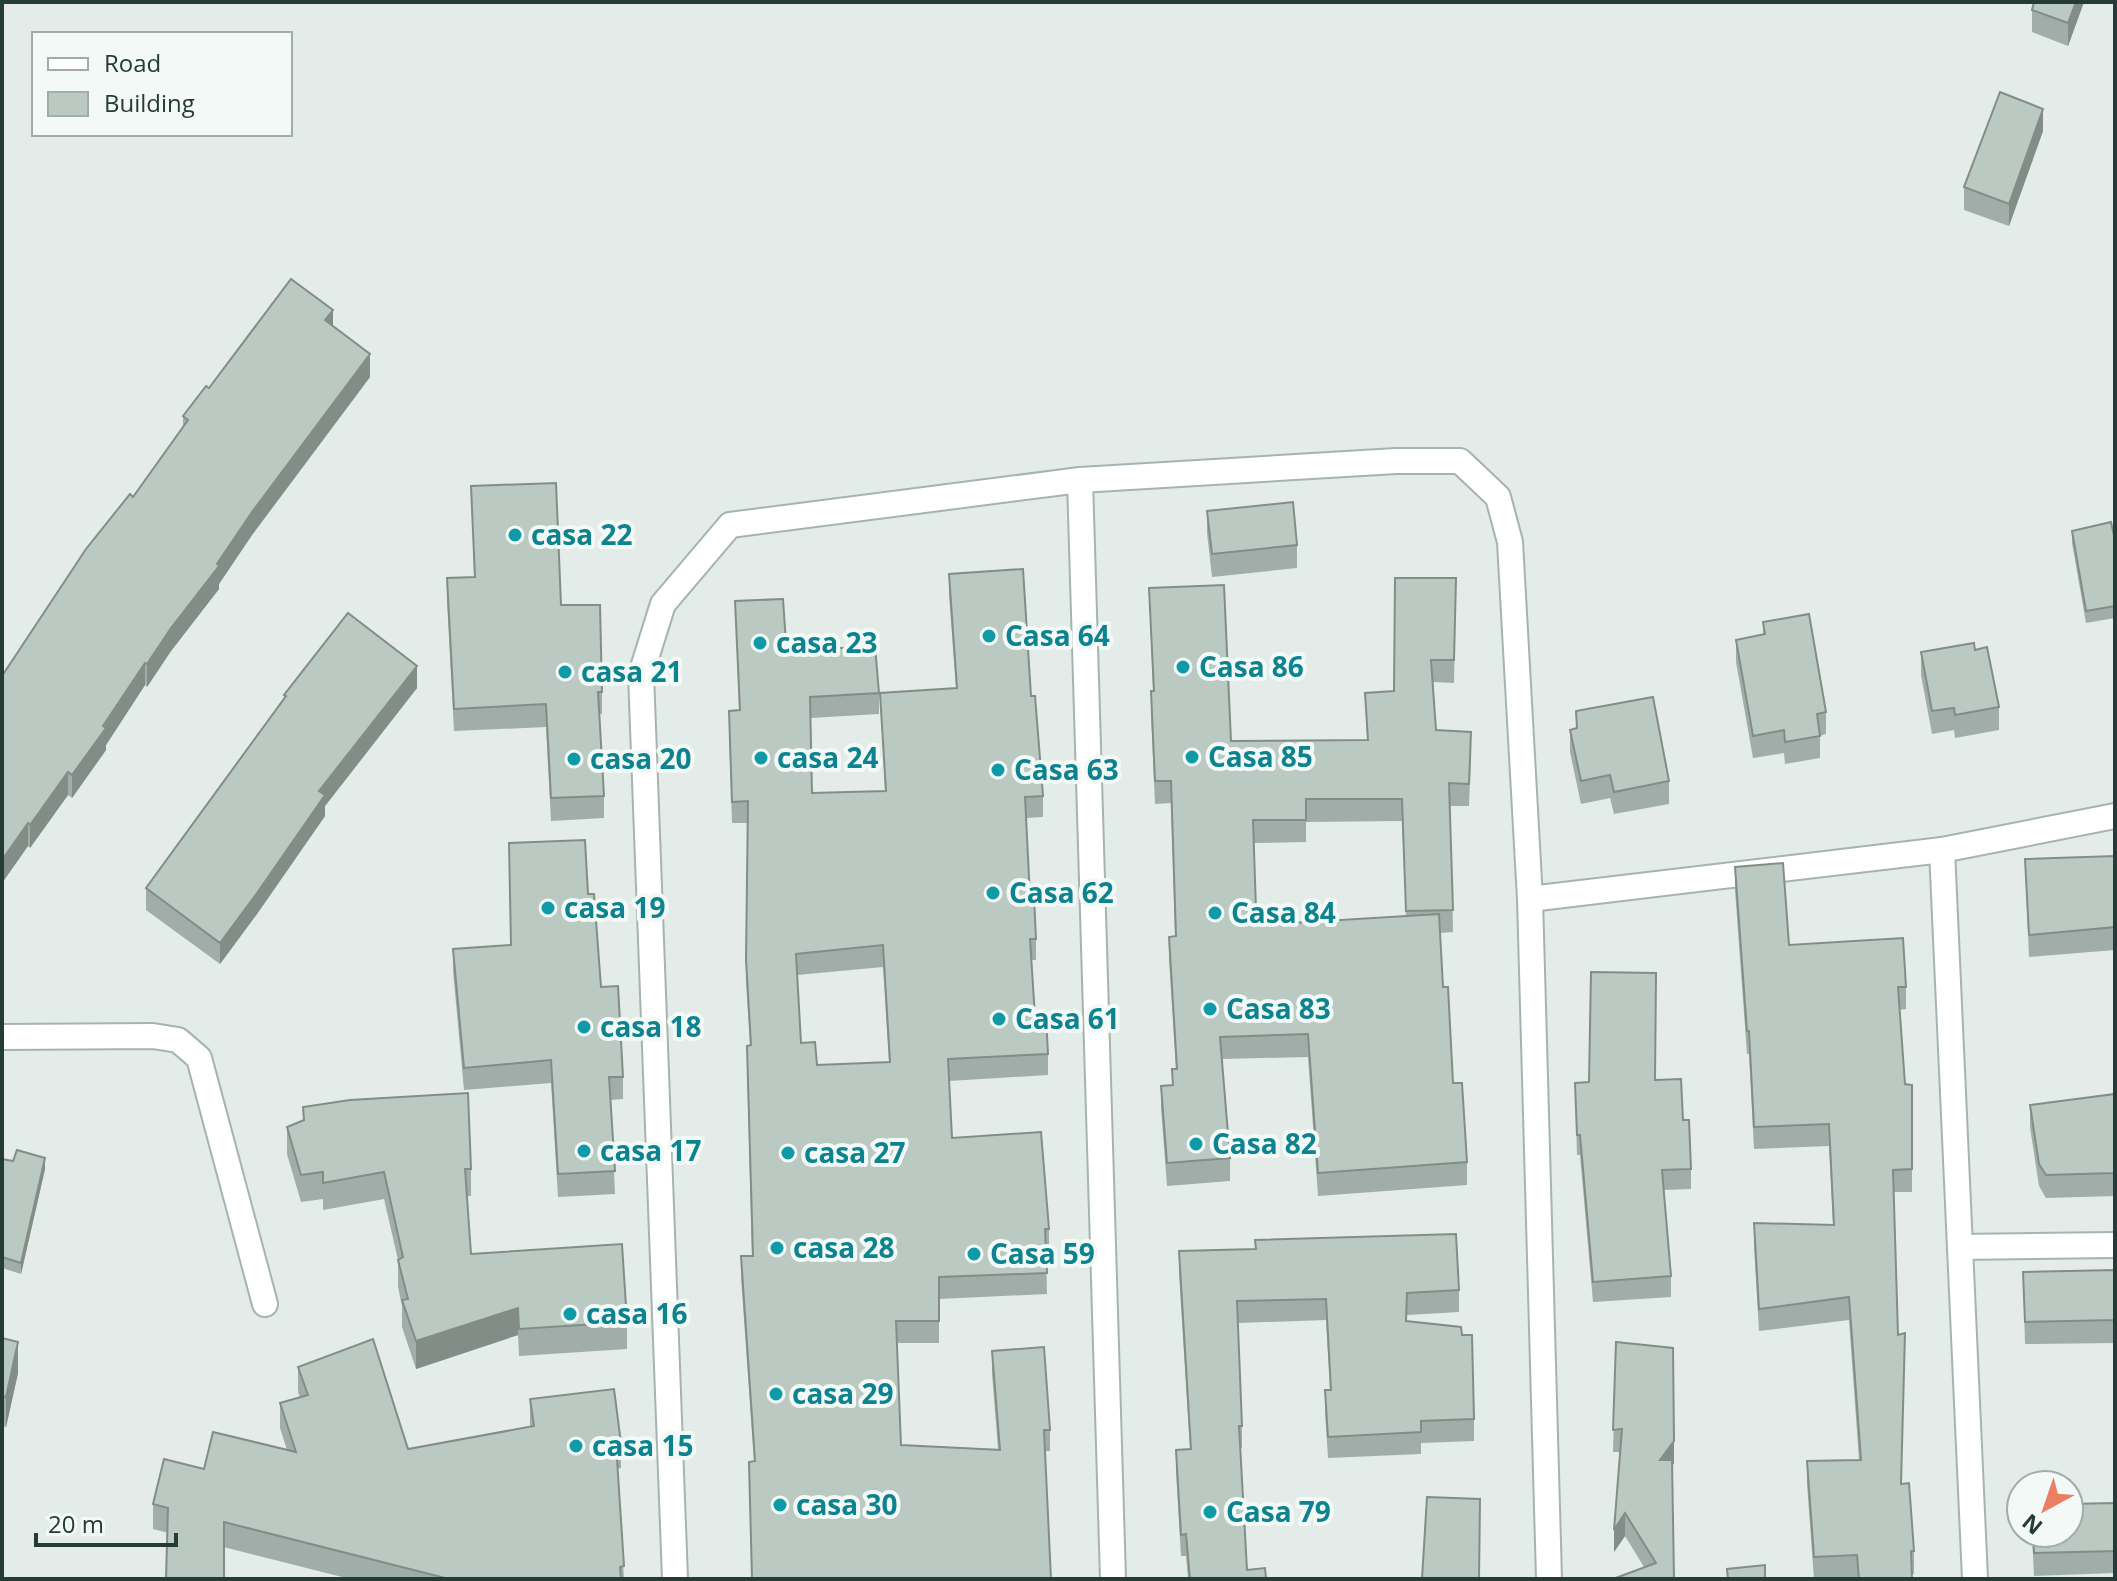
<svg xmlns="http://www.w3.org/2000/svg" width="2117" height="1581" font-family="'Open Sans',sans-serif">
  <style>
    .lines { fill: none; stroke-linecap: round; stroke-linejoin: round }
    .minor-casing { stroke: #a6b4af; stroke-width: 28 }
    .minor { stroke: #fff; stroke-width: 24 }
    .wall { fill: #a1ada8; fill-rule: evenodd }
    .shaded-wall { fill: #838d88 }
    .building { fill: #bbc9c3; stroke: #838d88; stroke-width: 2; fill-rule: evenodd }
    .culture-dot { fill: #0f9aa8; stroke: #f3f9f6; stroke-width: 3 }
    .labels { text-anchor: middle; stroke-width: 8; stroke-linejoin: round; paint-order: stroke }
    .culture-label { font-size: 28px; font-weight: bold; fill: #0d838f; stroke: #f3f9f6; text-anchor: start }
  </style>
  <rect width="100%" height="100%" fill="#e3ece8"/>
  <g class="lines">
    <defs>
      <g id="minor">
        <path d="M 1080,480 L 1113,1579"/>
        <path d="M 1942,850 L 1975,1579"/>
        <path d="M 1530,899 L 1942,850 L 2115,816"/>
        <path d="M 2,1037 L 153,1036 L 178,1040 L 199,1058 L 265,1304"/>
        <path d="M 1960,1247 L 2115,1245"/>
        <path d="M 675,1579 L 641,674 L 663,604 L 730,525 L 1080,480 L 1396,461 L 1460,461 L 1498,497 L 1510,542 L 1530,899 L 1549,1579"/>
      </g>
    </defs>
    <use href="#minor" class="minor-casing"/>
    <use href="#minor" class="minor"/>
  </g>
  <g class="wall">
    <path d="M 2084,2 L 2068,46 L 2032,32 L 2032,10 Z"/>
    <path d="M 2043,131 L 2009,226 L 1964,210 L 1964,187 Z"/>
    <path d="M 333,326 L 370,377 L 252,535 L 219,584 L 219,589 L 171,651 L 147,687 L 145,685 L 106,745 L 106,750 L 72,798 L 68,795 L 30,848 L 28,846 L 2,883 L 133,497 L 183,427 L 183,416 L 209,388 Z"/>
    <path d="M 471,486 L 561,605 L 602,692 L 602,714 L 599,714 L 604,796 L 604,818 L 551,821 L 546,727 L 454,731 L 447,601 L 447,578 L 474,577 Z"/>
    <path d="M 1207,511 L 1297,545 L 1297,568 L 1212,577 L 1207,533 Z"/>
    <path d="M 2072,531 L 2115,540 L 2115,618 L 2086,623 L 2072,543 Z"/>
    <path d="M 949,574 L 1031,696 L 1043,796 L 1043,817 L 1026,818 L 1030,897 L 1036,939 L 1036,960 L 1031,960 L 1035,1017 L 1048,1054 L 1048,1075 L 949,1081 L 952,1138 L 1049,1229 L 1049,1250 L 1046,1250 L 1047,1294 L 939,1299 L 939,1343 L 896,1343 L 901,1445 L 998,1449 L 992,1373 L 992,1351 L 1050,1430 L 1050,1451 L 754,1461 L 741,1277 L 741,1256 L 752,1256 L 747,1067 L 747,1046 L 750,1045 L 746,981 L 748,823 L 732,823 L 729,732 L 739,710 L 735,601 L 786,643 L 807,650 L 879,693 L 879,714 L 811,718 L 812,793 L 885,791 L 880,693 L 956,688 L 949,595 ZM 883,967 L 889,1062 L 817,1065 L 801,1043 L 797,975 Z"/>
    <path d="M 1456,578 L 1454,683 L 1433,682 L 1436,730 L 1471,754 L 1469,806 L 1450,806 L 1453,932 L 1440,933 L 1443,987 L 1453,1083 L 1467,1162 L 1467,1185 L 1318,1196 L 1308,1057 L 1222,1059 L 1230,1158 L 1230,1181 L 1167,1186 L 1161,1108 L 1161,1086 L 1172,1085 L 1172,1069 L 1176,1069 L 1169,959 L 1169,937 L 1175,936 L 1171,803 L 1155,804 L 1151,713 L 1151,691 L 1153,691 L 1149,588 L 1231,741 L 1367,740 L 1365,693 L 1394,691 ZM 1402,821 L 1406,916 L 1275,924 L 1256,910 L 1254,843 L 1306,842 L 1306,822 Z"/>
    <path d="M 1763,622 L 1826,712 L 1826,734 L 1820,736 L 1820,758 L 1785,764 L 1784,753 L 1753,758 L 1736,662 L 1736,640 L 1763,635 Z"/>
    <path d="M 1975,650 L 1999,707 L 1999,730 L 1955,738 L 1954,730 L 1932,734 L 1921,675 L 1921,652 Z"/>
    <path d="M 417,688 L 325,806 L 325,816 L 257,914 L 220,964 L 146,910 L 146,888 L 284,699 L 284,695 Z"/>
    <path d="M 1576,711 L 1669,781 L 1669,804 L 1614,814 L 1610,798 L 1581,804 L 1570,752 L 1570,730 L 1576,729 Z"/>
    <path d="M 2115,856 L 2115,950 L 2029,957 L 2025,859 Z"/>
    <path d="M 1735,867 L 1789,945 L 1906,987 L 1906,1009 L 1899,1010 L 1905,1084 L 1912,1085 L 1912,1192 L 1894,1192 L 1902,1484 L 1914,1551 L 1914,1574 L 1912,1574 L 1912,1579 L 1857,1579 L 1857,1577 L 1814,1579 L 1807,1484 L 1807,1461 L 1859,1460 L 1849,1320 L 1759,1331 L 1754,1246 L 1754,1223 L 1833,1225 L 1829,1146 L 1754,1149 L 1749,1054 L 1747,1054 L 1735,890 Z"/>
    <path d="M 588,894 L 601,987 L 623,1077 L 623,1099 L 611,1100 L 615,1194 L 558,1197 L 551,1083 L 464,1090 L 453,971 L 453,949 L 510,945 Z"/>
    <path d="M 1655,1080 L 1683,1120 L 1691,1169 L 1691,1189 L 1664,1190 L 1671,1276 L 1671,1297 L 1593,1302 L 1580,1155 L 1577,1155 L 1575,1083 Z"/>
    <path d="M 2115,1094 L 2115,1196 L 2046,1198 L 2039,1186 L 2030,1127 L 2030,1105 Z"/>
    <path d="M 303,1107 L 471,1169 L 471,1196 L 467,1196 L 471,1254 L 627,1322 L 627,1349 L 519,1356 L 518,1335 L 416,1369 L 402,1327 L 402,1306 L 398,1287 L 398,1260 L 384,1199 L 323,1210 L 323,1199 L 301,1202 L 287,1154 L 287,1127 L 303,1121 Z"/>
    <path d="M 2,1159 L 45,1169 L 21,1274 L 2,1268 Z"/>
    <path d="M 1255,1240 L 1459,1290 L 1459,1312 L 1407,1315 L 1407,1321 L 1462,1335 L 1474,1419 L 1474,1441 L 1421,1443 L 1421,1454 L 1328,1458 L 1325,1412 L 1325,1390 L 1330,1390 L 1326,1320 L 1238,1323 L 1242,1426 L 1242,1448 L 1240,1448 L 1247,1570 L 1266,1579 L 1188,1579 L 1186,1556 L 1181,1556 L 1176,1472 L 1176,1450 L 1190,1449 L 1179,1273 L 1179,1251 L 1255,1249 Z"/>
    <path d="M 2115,1270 L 2115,1343 L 2025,1344 L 2023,1272 Z"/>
    <path d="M 2,1338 L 18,1373 L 6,1427 L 2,1426 Z"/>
    <path d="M 1616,1342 L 1674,1463 L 1672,1465 L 1674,1579 L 1644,1567 L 1625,1536 L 1614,1552 L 1620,1452 L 1613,1452 Z"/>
    <path d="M 298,1367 L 408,1449 L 530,1426 L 530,1399 L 621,1443 L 621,1468 L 617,1469 L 624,1579 L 350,1579 L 153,1529 L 153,1504 L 204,1469 L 287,1450 L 280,1428 L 280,1403 L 300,1397 L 298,1392 Z"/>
    <path d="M 2115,1503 L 2115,1573 L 2034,1576 L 2032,1533 L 2069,1533 Z"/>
  </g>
  <g class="shaded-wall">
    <path d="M 2076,2 L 2084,2 L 2068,46 L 2068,23 Z"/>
    <path d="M 2043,109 L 2043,131 L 2009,226 L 2009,204 Z"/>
    <path d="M 333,310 L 333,333 L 325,320 Z"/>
    <path d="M 370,354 L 370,377 L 252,535 L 219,584 L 219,589 L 171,651 L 147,687 L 147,664 L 171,628 L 252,512 Z"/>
    <path d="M 145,663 L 145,685 L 106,745 L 106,750 L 72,798 L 72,775 Z"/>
    <path d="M 417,666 L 417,688 L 325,806 L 325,816 L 257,914 L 220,964 L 220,943 L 319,791 Z"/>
    <path d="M 68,772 L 68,795 L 30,848 L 30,825 Z"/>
    <path d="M 28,823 L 28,846 L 2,883 L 2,860 Z"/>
    <path d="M 45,1158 L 45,1169 L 21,1274 L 21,1263 Z"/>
    <path d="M 518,1308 L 518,1335 L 416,1369 L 416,1341 Z"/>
    <path d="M 18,1342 L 18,1373 L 6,1427 L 6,1397 Z"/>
    <path d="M 1674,1441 L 1674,1463 L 1660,1483 L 1660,1460 Z"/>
    <path d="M 1625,1513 L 1625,1536 L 1614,1552 L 1614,1530 Z"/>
  </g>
  <g class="building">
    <path d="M 2034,2 L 2076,2 L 2068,23 L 2032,10 Z"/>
    <path d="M 2000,92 L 2043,109 L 2009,204 L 1964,187 Z"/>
    <path d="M 291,279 L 333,310 L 325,320 L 370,354 L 252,512 L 217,564 L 219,566 L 171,628 L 147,664 L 145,663 L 103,726 L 106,728 L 72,775 L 68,772 L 30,825 L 28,823 L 2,860 L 2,676 L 86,549 L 130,494 L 133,497 L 188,420 L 183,416 L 206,386 L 209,388 Z"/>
    <path d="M 556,483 L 561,605 L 600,605 L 602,692 L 598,692 L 604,796 L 551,798 L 546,704 L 454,709 L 447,578 L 475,577 L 471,486 Z"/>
    <path d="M 1293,502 L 1297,545 L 1212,554 L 1207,511 Z"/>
    <path d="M 2111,522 L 2115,540 L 2115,606 L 2086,611 L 2072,531 Z"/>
    <path d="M 1023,569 L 1031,696 L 1035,696 L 1043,796 L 1025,797 L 1030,897 L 1034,897 L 1036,939 L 1030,939 L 1035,1017 L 1046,1016 L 1048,1054 L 948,1059 L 952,1138 L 1041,1132 L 1049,1229 L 1045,1229 L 1047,1273 L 939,1277 L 939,1321 L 896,1321 L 901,1445 L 1000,1450 L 992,1351 L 1044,1347 L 1050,1430 L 1044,1430 L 1051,1579 L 752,1579 L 749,1462 L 755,1461 L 741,1256 L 753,1256 L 747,1046 L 751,1045 L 746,960 L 748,801 L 732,802 L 729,711 L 740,710 L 735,601 L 783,599 L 786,643 L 807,642 L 807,650 L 875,646 L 879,693 L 810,697 L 812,793 L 886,791 L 880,693 L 957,688 L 949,574 ZM 883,945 L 890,1062 L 817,1065 L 815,1042 L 801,1043 L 796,954 Z"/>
    <path d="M 1395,578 L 1456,578 L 1454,660 L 1431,660 L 1436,730 L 1471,732 L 1469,784 L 1449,783 L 1453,910 L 1406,911 L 1402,799 L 1306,799 L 1306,820 L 1253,820 L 1256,910 L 1275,910 L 1275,924 L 1439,914 L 1443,987 L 1448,987 L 1453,1083 L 1462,1083 L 1467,1162 L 1318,1173 L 1308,1034 L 1220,1037 L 1230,1158 L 1167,1163 L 1161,1086 L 1173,1085 L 1172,1069 L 1177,1069 L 1169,937 L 1176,936 L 1171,781 L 1155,781 L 1151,691 L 1154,691 L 1149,588 L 1224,585 L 1231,741 L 1368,740 L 1365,693 L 1394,691 Z"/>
    <path d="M 348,613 L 417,666 L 319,791 L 325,795 L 257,893 L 220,943 L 146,888 L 286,696 L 284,695 Z"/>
    <path d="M 1809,614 L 1826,712 L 1817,714 L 1820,736 L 1785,742 L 1784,730 L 1753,736 L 1736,640 L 1765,634 L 1763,622 Z"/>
    <path d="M 1974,643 L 1975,650 L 1987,647 L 1999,707 L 1955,715 L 1954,708 L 1932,711 L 1921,652 Z"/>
    <path d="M 1653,697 L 1669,781 L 1614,792 L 1610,775 L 1581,781 L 1570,730 L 1577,728 L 1576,711 Z"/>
    <path d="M 585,840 L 588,894 L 594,894 L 601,987 L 618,986 L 623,1077 L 609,1077 L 615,1171 L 558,1174 L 551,1060 L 464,1068 L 453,949 L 511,945 L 509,843 Z"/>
    <path d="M 2115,856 L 2115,927 L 2029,935 L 2025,859 Z"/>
    <path d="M 1783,863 L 1789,945 L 1903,938 L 1906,987 L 1898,987 L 1905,1084 L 1912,1085 L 1912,1169 L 1893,1170 L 1898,1335 L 1905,1333 L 1901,1484 L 1909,1483 L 1914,1551 L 1911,1551 L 1912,1579 L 1859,1579 L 1857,1555 L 1814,1557 L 1807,1461 L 1861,1460 L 1849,1297 L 1759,1309 L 1754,1223 L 1834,1225 L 1829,1124 L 1754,1127 L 1749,1031 L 1747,1031 L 1735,867 Z"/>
    <path d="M 1591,972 L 1656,973 L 1655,1080 L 1681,1079 L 1683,1120 L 1689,1120 L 1691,1169 L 1662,1170 L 1671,1276 L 1593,1282 L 1580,1135 L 1577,1135 L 1575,1083 L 1589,1082 Z"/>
    <path d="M 468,1093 L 471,1169 L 465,1169 L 471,1254 L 622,1244 L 627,1322 L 519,1329 L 518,1308 L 416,1341 L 402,1300 L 408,1299 L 398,1260 L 403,1257 L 384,1172 L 323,1183 L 323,1172 L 301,1175 L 287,1127 L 304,1120 L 303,1107 L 350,1100 Z"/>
    <path d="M 2115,1094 L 2115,1173 L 2046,1175 L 2039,1164 L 2030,1105 Z"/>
    <path d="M 17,1150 L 45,1158 L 21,1263 L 2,1257 L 2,1159 L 13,1161 Z"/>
    <path d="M 1456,1234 L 1459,1290 L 1407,1293 L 1406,1321 L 1461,1327 L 1462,1335 L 1472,1335 L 1474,1419 L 1421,1421 L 1421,1432 L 1328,1437 L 1325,1390 L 1331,1390 L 1326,1299 L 1237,1301 L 1242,1426 L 1239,1426 L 1247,1570 L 1265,1568 L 1266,1579 L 1190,1579 L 1186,1534 L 1181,1535 L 1176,1450 L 1191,1449 L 1179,1251 L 1256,1249 L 1255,1240 Z"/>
    <path d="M 2115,1270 L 2115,1320 L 2025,1322 L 2023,1272 Z"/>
    <path d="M 2,1338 L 18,1342 L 6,1397 L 2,1396 Z"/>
    <path d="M 373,1339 L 408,1449 L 534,1426 L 530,1399 L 614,1389 L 621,1443 L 616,1444 L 624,1566 L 620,1567 L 621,1579 L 449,1579 L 224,1522 L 224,1579 L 166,1579 L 168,1508 L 153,1504 L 164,1459 L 204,1469 L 213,1432 L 296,1452 L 280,1403 L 308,1395 L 298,1367 Z"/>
    <path d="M 1616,1342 L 1673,1348 L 1674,1441 L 1660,1460 L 1672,1460 L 1674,1579 L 1613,1579 L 1656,1563 L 1625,1513 L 1614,1530 L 1622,1429 L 1613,1430 Z"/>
    <path d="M 1427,1497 L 1480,1499 L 1479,1579 L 1422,1579 Z"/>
    <path d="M 2115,1503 L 2115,1551 L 2034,1553 L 2033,1533 L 2069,1533 L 2069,1504 Z"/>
    <path d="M 1765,1565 L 1765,1579 L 1728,1579 L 1727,1569 Z"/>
  </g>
  <g class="culture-dot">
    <circle cx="515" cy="535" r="8"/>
    <circle cx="989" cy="636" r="8"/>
    <circle cx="760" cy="643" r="8"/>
    <circle cx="1183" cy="667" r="8"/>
    <circle cx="565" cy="672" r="8"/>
    <circle cx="1192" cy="757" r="8"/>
    <circle cx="761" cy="758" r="8"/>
    <circle cx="574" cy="759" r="8"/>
    <circle cx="998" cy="770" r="8"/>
    <circle cx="993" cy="893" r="8"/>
    <circle cx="548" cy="908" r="8"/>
    <circle cx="1215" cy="913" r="8"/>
    <circle cx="1210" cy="1009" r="8"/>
    <circle cx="999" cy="1019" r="8"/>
    <circle cx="584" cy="1027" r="8"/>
    <circle cx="1196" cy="1144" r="8"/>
    <circle cx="584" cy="1151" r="8"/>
    <circle cx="788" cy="1153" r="8"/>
    <circle cx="777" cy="1248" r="8"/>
    <circle cx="974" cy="1254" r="8"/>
    <circle cx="570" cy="1314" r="8"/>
    <circle cx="776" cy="1394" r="8"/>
    <circle cx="576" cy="1446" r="8"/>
    <circle cx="780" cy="1505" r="8"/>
    <circle cx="1210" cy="1512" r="8"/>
  </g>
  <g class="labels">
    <g class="culture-label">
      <text x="531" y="545">casa 22</text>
      <text x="1005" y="646">Casa 64</text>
      <text x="776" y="653">casa 23</text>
      <text x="1199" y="677">Casa 86</text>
      <text x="581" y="682">casa 21</text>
      <text x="1208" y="767">Casa 85</text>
      <text x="777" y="768">casa 24</text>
      <text x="590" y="769">casa 20</text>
      <text x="1014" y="780">Casa 63</text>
      <text x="1009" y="903">Casa 62</text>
      <text x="564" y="918">casa 19</text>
      <text x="1231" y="923">Casa 84</text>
      <text x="1226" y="1019">Casa 83</text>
      <text x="1015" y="1029">Casa 61</text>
      <text x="600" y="1037">casa 18</text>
      <text x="1212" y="1154">Casa 82</text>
      <text x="600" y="1161">casa 17</text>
      <text x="804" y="1163">casa 27</text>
      <text x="793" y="1258">casa 28</text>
      <text x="990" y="1264">Casa 59</text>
      <text x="586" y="1324">casa 16</text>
      <text x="792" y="1404">casa 29</text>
      <text x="592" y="1456">casa 15</text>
      <text x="796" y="1515">casa 30</text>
      <text x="1226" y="1522">Casa 79</text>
    </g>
  </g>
  <rect width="2117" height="1581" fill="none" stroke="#243c35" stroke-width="8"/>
  <rect x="32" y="32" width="260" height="104" fill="#f3f9f6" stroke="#a0ada9" stroke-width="2"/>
  <rect x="48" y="58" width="40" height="12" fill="#ffffff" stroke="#a0ada9" stroke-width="2"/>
  <text x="104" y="72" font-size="24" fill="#243c35">Road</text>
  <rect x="48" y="92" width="40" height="24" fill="#bbc9c3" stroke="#a0ada9" stroke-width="2"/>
  <text x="104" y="112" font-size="24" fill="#243c35">Building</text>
  <g transform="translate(2045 1509) rotate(220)"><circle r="38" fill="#f3f9f6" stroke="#a0ada9" stroke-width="2"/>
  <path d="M0-6L14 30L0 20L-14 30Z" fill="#e98064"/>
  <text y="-12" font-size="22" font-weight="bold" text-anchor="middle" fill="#243c35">N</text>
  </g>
  <path d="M36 1533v12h140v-12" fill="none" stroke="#243c35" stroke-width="4"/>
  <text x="48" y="1533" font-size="24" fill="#243c35" stroke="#f3f9f6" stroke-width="6" paint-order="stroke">20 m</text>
</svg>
